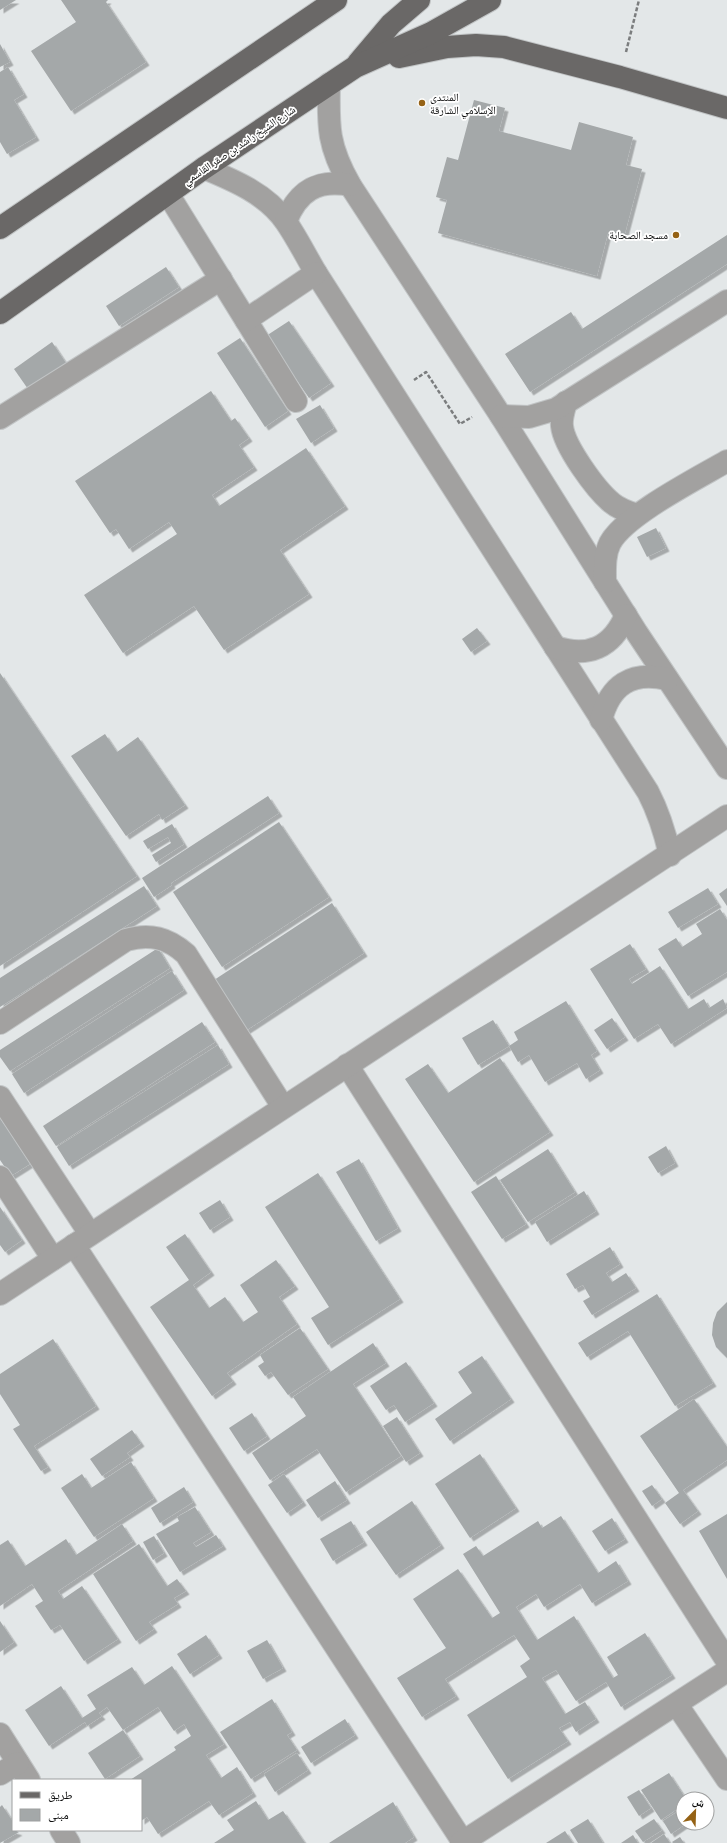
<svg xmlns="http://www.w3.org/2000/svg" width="727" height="1843" font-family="Bitter,'Noto Naskh Arabic',serif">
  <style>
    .building { fill: #a4a8a9; filter: url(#shadow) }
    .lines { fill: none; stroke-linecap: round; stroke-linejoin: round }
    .minor-casing { stroke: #c1c4c5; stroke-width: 24 }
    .major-casing { stroke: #c1c4c5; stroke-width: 24 }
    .path { stroke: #7b7d7e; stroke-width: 2.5; stroke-dasharray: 4 2; stroke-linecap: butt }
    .minor { stroke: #a2a1a0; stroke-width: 22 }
    .major { stroke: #6a6867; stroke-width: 22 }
    .poi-dot { fill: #956215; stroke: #fff; stroke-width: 1.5 }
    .labels { text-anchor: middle; stroke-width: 3.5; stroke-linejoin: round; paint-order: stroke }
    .poi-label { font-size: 11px; fill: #0d0e0e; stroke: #fff; text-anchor: start }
    .street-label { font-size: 11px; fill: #0d0e0e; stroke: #fff }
  </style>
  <defs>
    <filter id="shadow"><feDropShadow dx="3.5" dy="3.5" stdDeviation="0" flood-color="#0004"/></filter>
  </defs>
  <rect width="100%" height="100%" fill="#e3e7e8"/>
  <g class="building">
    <path d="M 0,0 L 16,0 L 0,10 Z"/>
    <path d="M 61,0 L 108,0 L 106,2 L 146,62 L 71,111 L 31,51 L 76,22 Z"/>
    <path d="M 0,44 L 10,62 L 0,67 Z"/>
    <path d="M 8,67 L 24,94 L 14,100 L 36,137 L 7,154 L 0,142 L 0,72 Z"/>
    <path d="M 474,100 L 505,108 L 499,131 L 571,150 L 579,122 L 633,137 L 626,165 L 642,169 L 624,237 L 608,233 L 597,276 L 438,233 L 447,200 L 436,197 L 447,157 L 458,160 Z"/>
    <path d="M 727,235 L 727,264 L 530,392 L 505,354 L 571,312 L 582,329 Z"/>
    <path d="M 166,267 L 179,287 L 119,326 L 106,306 Z"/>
    <path d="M 289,321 L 331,383 L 309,398 L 266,336 Z"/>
    <path d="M 240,338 L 288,411 L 265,427 L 217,353 Z"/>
    <path d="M 52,342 L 66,363 L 28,389 L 14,369 Z"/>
    <path d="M 211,391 L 231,421 L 235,418 L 249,438 L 239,445 L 254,467 L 212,495 L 219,506 L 306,448 L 345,506 L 280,550 L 309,594 L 224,650 L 194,606 L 123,653 L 84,595 L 177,534 L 169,522 L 129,549 L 116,529 L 110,533 L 75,481 Z"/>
    <path d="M 320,405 L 334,428 L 311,443 L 296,419 Z"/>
    <path d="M 656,528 L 666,548 L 647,557 L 637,537 Z"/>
    <path d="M 477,628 L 487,641 L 471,652 L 462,639 Z"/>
    <path d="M 0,673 L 137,876 L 0,966 Z"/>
    <path d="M 105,734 L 117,752 L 138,737 L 185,805 L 162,820 L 159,814 L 126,836 L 71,756 Z"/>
    <path d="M 268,796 L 279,813 L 171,883 L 172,885 L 154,897 L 142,878 Z"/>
    <path d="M 279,822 L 329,897 L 222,967 L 173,892 Z"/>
    <path d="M 172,824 L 184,844 L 156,862 L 152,855 L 171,843 L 168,837 L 148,849 L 143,841 Z"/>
    <path d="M 144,886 L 157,906 L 0,1007 L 0,978 Z"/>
    <path d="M 708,888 L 718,904 L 678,928 L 668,912 Z"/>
    <path d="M 727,888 L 727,906 L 719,894 Z"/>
    <path d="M 332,903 L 364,953 L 244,1032 L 211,982 Z"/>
    <path d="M 720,909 L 727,920 L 727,972 L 688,996 L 658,949 L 676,938 L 682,947 L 702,934 L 696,924 Z"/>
    <path d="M 630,944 L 646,969 L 629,979 L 632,984 L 660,966 L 688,1009 L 704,999 L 709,1008 L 723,999 L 727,1008 L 671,1044 L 658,1024 L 634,1039 L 590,969 Z"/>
    <path d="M 158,948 L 170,968 L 10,1071 L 0,1057 L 0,1050 Z"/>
    <path d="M 172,971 L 184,990 L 24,1093 L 12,1074 Z"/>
    <path d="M 566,1001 L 597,1051 L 591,1055 L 600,1070 L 586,1079 L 577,1063 L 545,1082 L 529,1055 L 518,1062 L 509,1046 L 518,1040 L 514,1032 Z"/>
    <path d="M 612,1018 L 625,1037 L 607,1049 L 594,1030 Z"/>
    <path d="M 493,1020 L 509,1046 L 478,1065 L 462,1038 Z"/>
    <path d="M 202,1022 L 215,1042 L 56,1146 L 43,1126 Z"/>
    <path d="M 218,1045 L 229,1064 L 69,1166 L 57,1147 Z"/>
    <path d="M 500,1058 L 550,1132 L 474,1182 L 405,1079 L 428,1064 L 448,1093 Z"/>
    <path d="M 0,1118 L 30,1164 L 11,1176 L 0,1160 Z"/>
    <path d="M 666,1146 L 675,1163 L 658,1173 L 648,1157 Z"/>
    <path d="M 548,1149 L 575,1192 L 528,1222 L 500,1180 Z"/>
    <path d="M 359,1159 L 398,1228 L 376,1241 L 336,1172 Z"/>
    <path d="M 318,1173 L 400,1299 L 328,1345 L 311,1318 L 329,1307 L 265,1207 Z"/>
    <path d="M 496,1176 L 526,1224 L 502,1239 L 471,1192 Z"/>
    <path d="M 584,1191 L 596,1211 L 547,1242 L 535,1222 Z"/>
    <path d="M 220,1200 L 230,1217 L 210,1230 L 199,1213 Z"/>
    <path d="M 0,1207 L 22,1240 L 5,1252 L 0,1245 Z"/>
    <path d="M 185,1234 L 211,1272 L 193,1285 L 209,1308 L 225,1297 L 243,1322 L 258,1312 L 240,1285 L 276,1260 L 295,1286 L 279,1297 L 297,1324 L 227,1373 L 233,1381 L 212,1396 L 150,1307 L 189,1280 L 166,1247 Z"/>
    <path d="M 610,1247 L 620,1264 L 606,1273 L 612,1282 L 626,1273 L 636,1288 L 592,1315 L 583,1301 L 590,1297 L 583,1285 L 575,1289 L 566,1274 Z"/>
    <path d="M 657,1294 L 713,1383 L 675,1406 L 628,1331 L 587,1357 L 578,1343 Z"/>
    <path d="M 727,1302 L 727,1358 L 716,1347 L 712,1335 L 713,1323 L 717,1312 Z"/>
    <path d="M 300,1328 L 328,1369 L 288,1395 L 271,1372 L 265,1376 L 258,1366 L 264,1362 L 260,1355 Z"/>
    <path d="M 53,1339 L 96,1406 L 34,1446 L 48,1467 L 41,1471 L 13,1429 L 20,1425 L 0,1394 L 0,1374 Z"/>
    <path d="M 373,1343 L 386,1363 L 353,1384 L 401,1456 L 346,1492 L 317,1449 L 270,1480 L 252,1453 L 306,1416 L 293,1397 Z"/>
    <path d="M 482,1356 L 511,1399 L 450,1441 L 435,1419 L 472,1393 L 458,1372 Z"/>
    <path d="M 406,1362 L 434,1403 L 405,1422 L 394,1405 L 386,1410 L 370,1386 Z"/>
    <path d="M 694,1399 L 727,1447 L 727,1460 L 683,1490 L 698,1511 L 680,1524 L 665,1503 L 679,1493 L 640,1436 Z"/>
    <path d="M 252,1413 L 267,1436 L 244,1451 L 229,1428 Z"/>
    <path d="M 397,1417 L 420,1453 L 406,1462 L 383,1426 Z"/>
    <path d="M 132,1430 L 141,1443 L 127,1453 L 130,1457 L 102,1476 L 90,1459 Z"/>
    <path d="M 480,1454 L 516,1508 L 470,1538 L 435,1484 Z"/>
    <path d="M 131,1462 L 154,1498 L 94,1537 L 61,1488 L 82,1474 L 91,1488 Z"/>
    <path d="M 284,1474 L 303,1502 L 287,1513 L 268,1485 Z"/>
    <path d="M 335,1481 L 347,1500 L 318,1518 L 306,1500 Z"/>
    <path d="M 652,1485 L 662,1499 L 652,1506 L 642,1491 Z"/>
    <path d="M 184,1487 L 193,1502 L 160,1523 L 151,1508 Z"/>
    <path d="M 412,1501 L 441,1545 L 396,1575 L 366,1532 Z"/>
    <path d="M 195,1507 L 211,1532 L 193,1543 L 196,1547 L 216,1535 L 223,1546 L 180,1572 L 156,1534 L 179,1521 L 177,1517 Z"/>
    <path d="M 727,1514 L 727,1579 L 699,1531 Z"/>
    <path d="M 561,1516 L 598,1573 L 616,1561 L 628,1581 L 592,1603 L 580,1584 L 544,1607 L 536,1594 L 516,1607 L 537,1640 L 574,1616 L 613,1678 L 618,1675 L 607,1657 L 645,1633 L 672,1675 L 621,1707 L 606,1682 L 576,1701 L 556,1670 L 542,1678 L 565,1714 L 585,1702 L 596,1719 L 576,1732 L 570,1722 L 559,1728 L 568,1741 L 508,1779 L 467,1715 L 527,1677 L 520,1666 L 530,1659 L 514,1635 L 445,1679 L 456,1696 L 422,1717 L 397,1678 L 446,1648 L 413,1599 L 458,1569 L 492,1618 L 500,1613 L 463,1554 L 476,1546 L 483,1556 L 538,1521 L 542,1528 Z"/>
    <path d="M 612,1518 L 625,1539 L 605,1551 L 592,1531 Z"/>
    <path d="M 351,1521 L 364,1542 L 333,1561 L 320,1539 Z"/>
    <path d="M 122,1524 L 133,1541 L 58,1591 L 63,1599 L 82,1586 L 118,1639 L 84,1661 L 60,1625 L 51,1630 L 35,1606 L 43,1601 L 32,1584 L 0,1606 L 0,1545 L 8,1540 L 25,1566 L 66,1539 L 76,1555 Z"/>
    <path d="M 154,1536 L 164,1553 L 153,1560 L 143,1542 Z"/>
    <path d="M 139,1544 L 167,1586 L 177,1579 L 186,1591 L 174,1598 L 178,1604 L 149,1622 L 154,1629 L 136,1641 L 93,1574 Z"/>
    <path d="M 0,1621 L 14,1642 L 0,1652 Z"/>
    <path d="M 206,1635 L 219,1655 L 190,1674 L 177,1654 Z"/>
    <path d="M 267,1640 L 283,1668 L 263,1679 L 247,1651 Z"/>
    <path d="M 172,1666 L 224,1744 L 206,1755 L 221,1778 L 237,1767 L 253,1793 L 219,1815 L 209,1801 L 158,1834 L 147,1817 L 141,1821 L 141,1780 L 130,1780 L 176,1750 L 174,1747 L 191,1736 L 184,1724 L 174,1731 L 158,1707 L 123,1730 L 107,1707 L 99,1713 L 102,1716 L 87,1726 L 85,1722 L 49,1746 L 25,1710 L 61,1686 L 82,1718 L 96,1709 L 87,1695 L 132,1667 L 144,1685 Z"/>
    <path d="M 272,1699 L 292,1732 L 287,1735 L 297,1750 L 251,1779 L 220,1732 Z"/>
    <path d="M 345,1719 L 355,1735 L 311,1763 L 301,1747 Z"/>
    <path d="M 123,1730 L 140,1756 L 105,1779 L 88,1753 Z"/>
    <path d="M 297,1753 L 308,1770 L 275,1792 L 264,1774 Z"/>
    <path d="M 669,1773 L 686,1799 L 683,1799 L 683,1805 L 661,1820 L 641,1790 Z"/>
    <path d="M 639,1790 L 651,1808 L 639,1816 L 627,1797 Z"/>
    <path d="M 256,1801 L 268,1820 L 283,1811 L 305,1843 L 214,1843 L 234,1830 L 227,1820 Z"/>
    <path d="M 393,1802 L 414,1837 L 405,1843 L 329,1843 Z"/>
    <path d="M 2,1805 L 13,1822 L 13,1830 L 19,1832 L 0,1843 L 0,1807 Z"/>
    <path d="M 683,1808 L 683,1823 L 687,1823 L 671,1834 L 663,1821 Z"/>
    <path d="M 588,1819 L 600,1838 L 603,1843 L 578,1843 L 570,1830 Z"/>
    <path d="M 654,1819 L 662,1830 L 643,1842 L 635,1831 Z"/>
    <path d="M 565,1831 L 573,1843 L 546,1843 Z"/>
    <path d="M 664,1834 L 670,1843 L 651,1843 Z"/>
    <path d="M 633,1835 L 638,1843 L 621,1843 Z"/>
    <path d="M 680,1837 L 684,1843 L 673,1843 L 672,1842 Z"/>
  </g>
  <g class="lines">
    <defs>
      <g id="minor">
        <path d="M 329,84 C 328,128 328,146 350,185 L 501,416 L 637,633 L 727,768"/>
        <path d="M 204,168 C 233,180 267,194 286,222 C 297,238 306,256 316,273 L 648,792 C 659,813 665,833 670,855"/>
        <path d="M 168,194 L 296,401"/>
        <path d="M 286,221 C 298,191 317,179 350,185"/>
        <path d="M 246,320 L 316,273"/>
        <path d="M 566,402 C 564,410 561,418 562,426 C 564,446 596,490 612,503 C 619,509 628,512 637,515"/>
        <path d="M 501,416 L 529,417 L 556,409 L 727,301"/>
        <path d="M 0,418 L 221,279"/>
        <path d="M 605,582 C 605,569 604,555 610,543 C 625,515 698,478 727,461"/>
        <path d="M 555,647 C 588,658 612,648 626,615"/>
        <path d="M 601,720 C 610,685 631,671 667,679"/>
        <path d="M 0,1023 L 126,940 C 150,933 168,938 186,954 L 283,1107"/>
        <path d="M 347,1065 L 727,1661"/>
        <path d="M 0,1097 L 90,1234"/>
        <path d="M 0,1177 L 53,1259"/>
        <path d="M 74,1245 L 463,1842"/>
        <path d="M 0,1294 L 727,816"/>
        <path d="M 677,1705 L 727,1779"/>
        <path d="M 0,1734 L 29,1780"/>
        <path d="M 0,1774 L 18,1763"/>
        <path d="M 61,1830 L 69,1843"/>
        <path d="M 461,1843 L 727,1671"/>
      </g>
      <g id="major">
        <path d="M 399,57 L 447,47 L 476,45 L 504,47 L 620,77 L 727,108"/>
        <path d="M 358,63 L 391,24 L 419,0"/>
        <path d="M 0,228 L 336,0"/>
        <path d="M 0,313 L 204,168 L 355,67 L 431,33 L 490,0"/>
      </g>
    </defs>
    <use href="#minor" class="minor-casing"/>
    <use href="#major" class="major-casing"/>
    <g class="path">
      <path d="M 626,52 L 639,0"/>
      <path d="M 414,380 L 426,372 L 460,424 L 472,417"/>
    </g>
    <use href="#minor" class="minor"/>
    <use href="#major" class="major"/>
  </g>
  <g class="poi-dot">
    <circle cx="422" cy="103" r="4"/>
    <circle cx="676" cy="235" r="4"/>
  </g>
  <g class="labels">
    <g class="poi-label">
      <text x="430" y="101">المنتدى<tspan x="430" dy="13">الإسلامي الشارقة</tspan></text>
      <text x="668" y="239" text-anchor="end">مسجد الصحابة</text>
    </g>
    <g class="street-label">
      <text transform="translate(239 145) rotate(-34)" y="4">شارع الشيخ راشد بن صقر القاسمي</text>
    </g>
  </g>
  <rect x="12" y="1779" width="130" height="52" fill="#ffffff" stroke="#9e9f9f"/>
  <rect x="20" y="1792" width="20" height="6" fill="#6a6867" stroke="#9e9f9f"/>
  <text x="48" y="1799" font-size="12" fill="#0d0e0e">طريق</text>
  <rect x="20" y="1809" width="20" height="12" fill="#a4a8a9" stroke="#9e9f9f"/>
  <text x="48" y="1819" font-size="12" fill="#0d0e0e">مبنى</text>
  <g transform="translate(695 1811) rotate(23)"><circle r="19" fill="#ffffff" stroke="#9e9f9f"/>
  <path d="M0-3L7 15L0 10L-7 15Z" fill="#956215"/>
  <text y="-6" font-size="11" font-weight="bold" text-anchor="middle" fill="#0d0e0e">ش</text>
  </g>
</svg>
